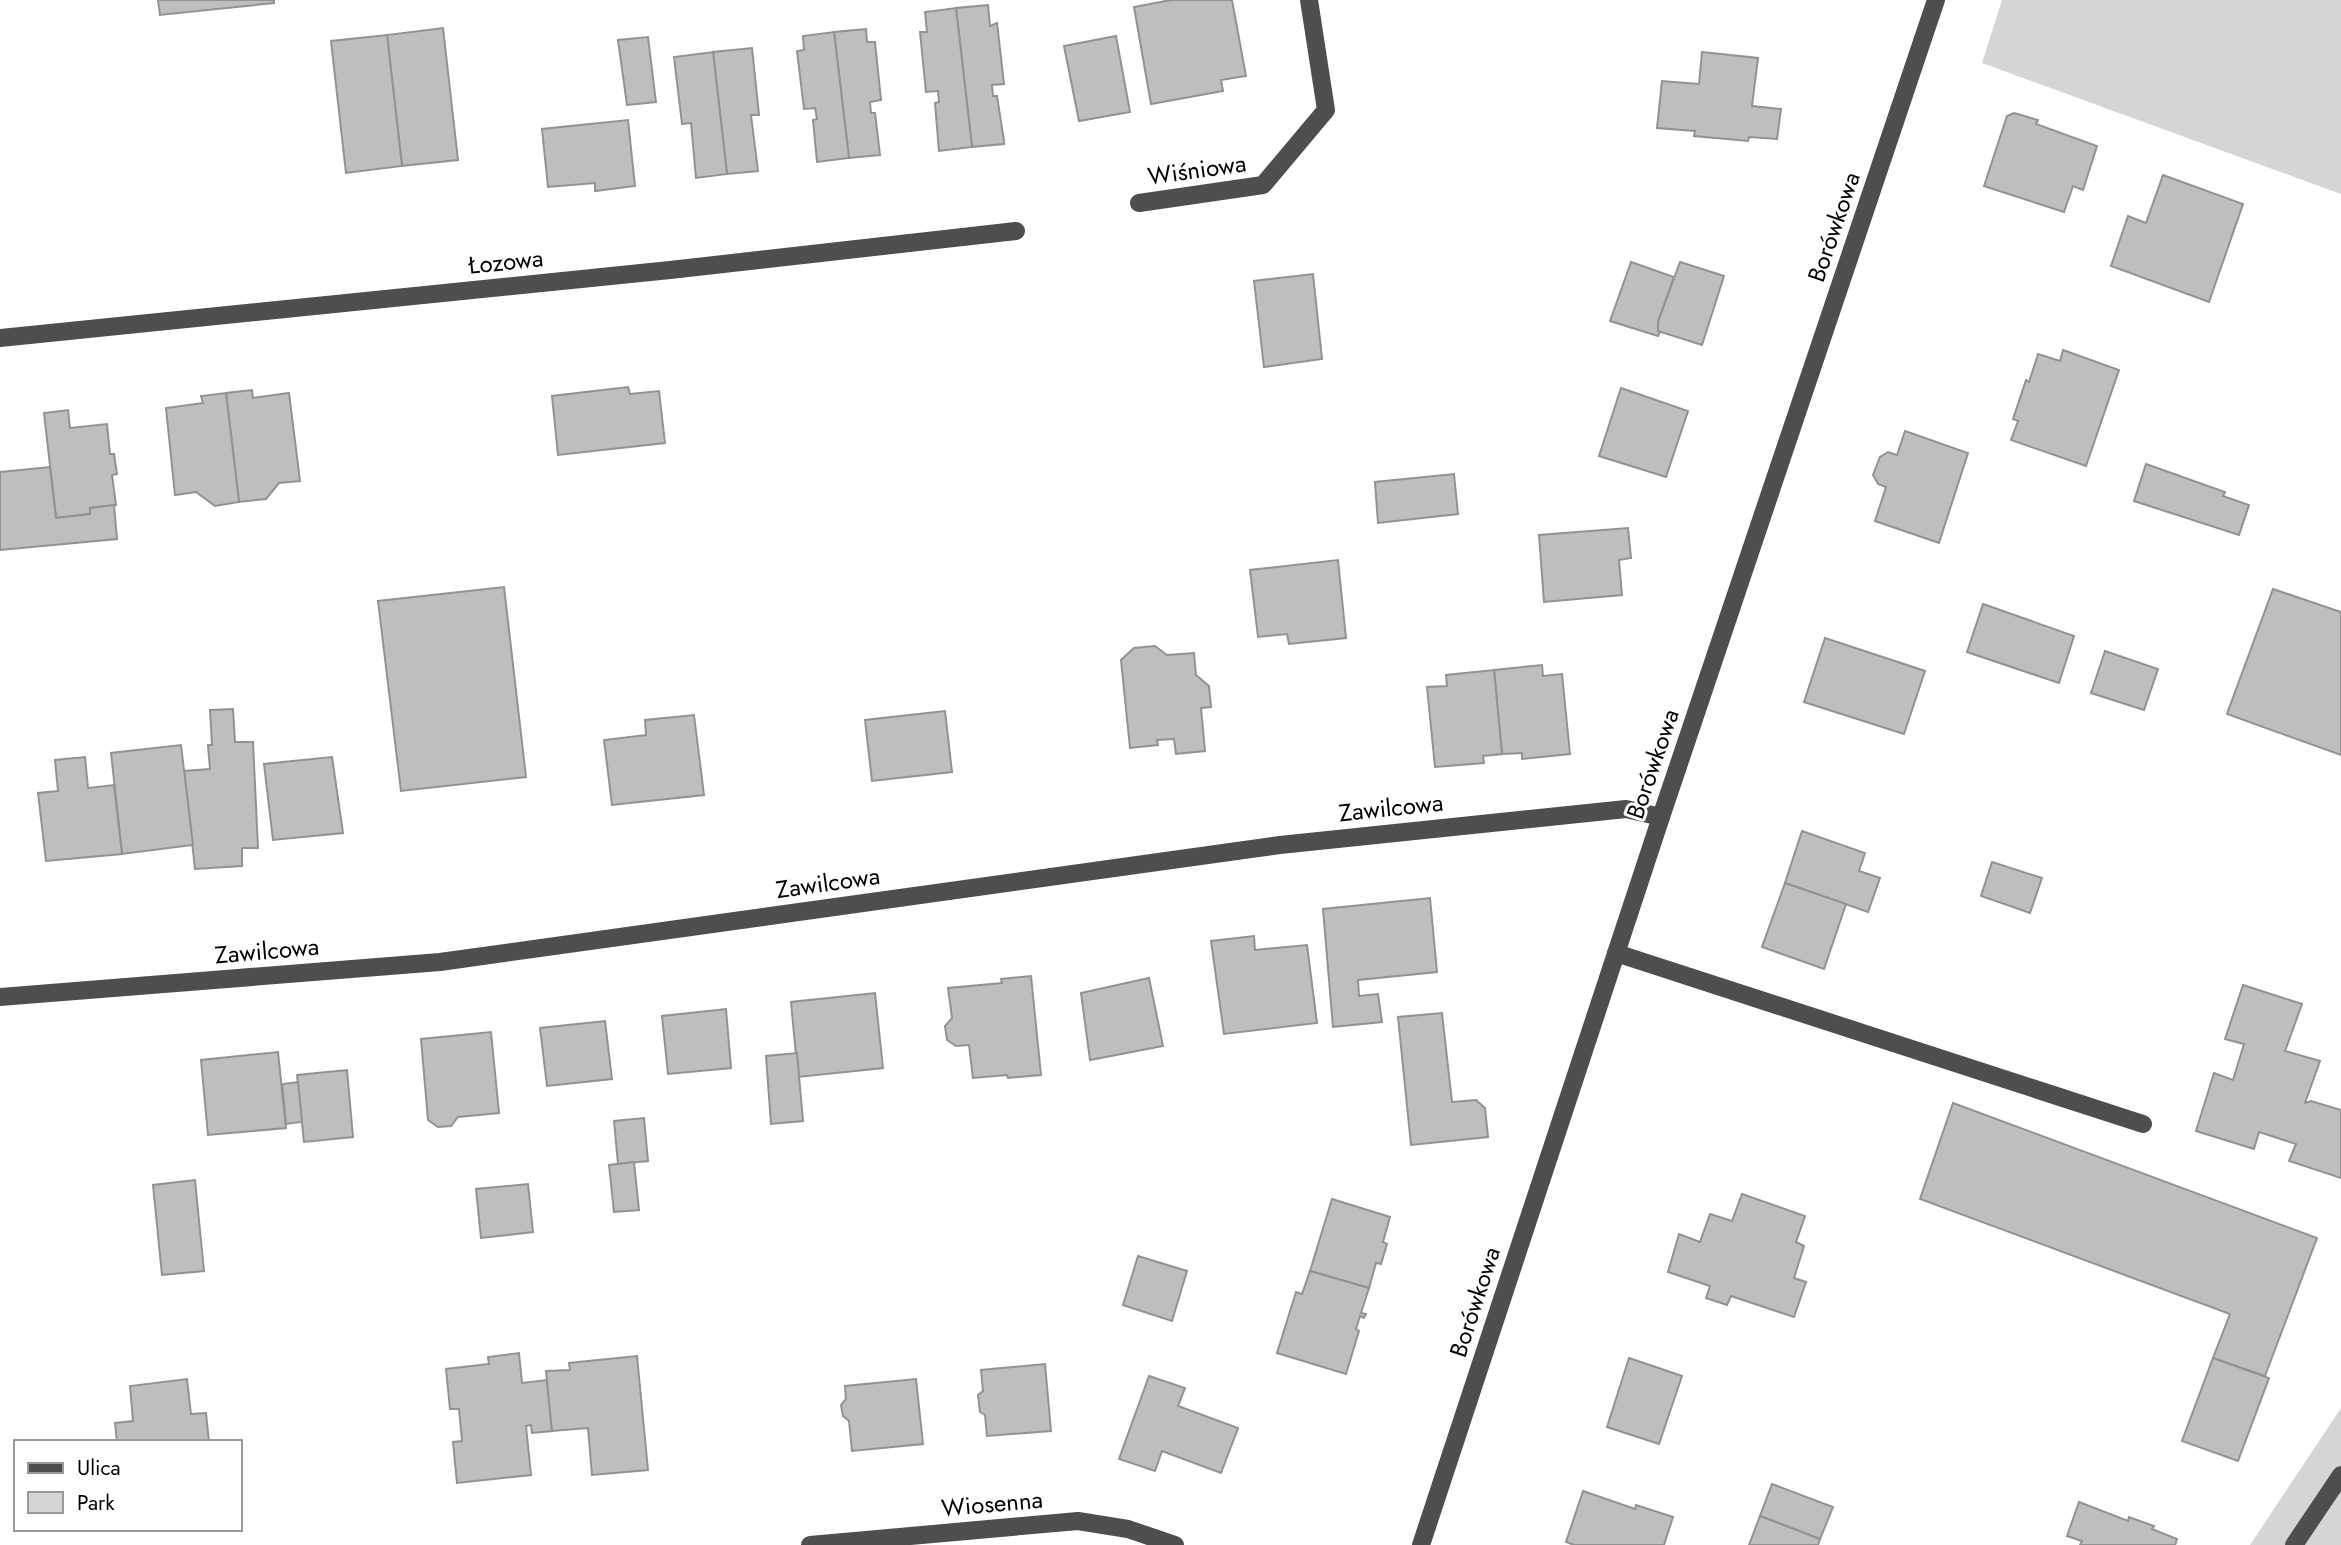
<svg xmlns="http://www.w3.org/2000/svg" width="2341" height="1545" font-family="Jost,sans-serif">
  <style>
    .green { fill: #d5d5d5 }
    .building { fill: #bebebe; stroke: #929292; stroke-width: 2 }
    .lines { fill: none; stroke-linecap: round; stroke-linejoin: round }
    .minor { stroke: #4e4e4e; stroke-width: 18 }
    .labels { text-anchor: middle; stroke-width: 6; stroke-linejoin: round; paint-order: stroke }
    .street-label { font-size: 24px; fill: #000; stroke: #fff }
  </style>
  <rect width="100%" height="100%" fill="#fff"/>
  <g class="green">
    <path d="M 2002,0 L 2341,0 L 2341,194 L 1982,63 Z"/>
    <path d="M 2341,1408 L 2341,1545 L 2250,1545 Z"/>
  </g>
  <g class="building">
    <path d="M 158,0 L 274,0 L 274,3 L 160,15 Z"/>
    <path d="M 1171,0 L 1232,0 L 1246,76 L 1221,80 L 1223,91 L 1151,104 L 1134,7 Z"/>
    <path d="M 988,5 L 990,26 L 997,23 L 1004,84 L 992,85 L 993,96 L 997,96 L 1004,141 L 1004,144 L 972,147 L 956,8 Z"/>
    <path d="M 956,8 L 972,147 L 939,151 L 935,103 L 939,102 L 938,91 L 926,92 L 920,32 L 927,32 L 925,12 Z"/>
    <path d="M 443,28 L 458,160 L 402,166 L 387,35 Z"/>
    <path d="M 866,29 L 867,42 L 875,42 L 881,100 L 870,102 L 871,113 L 875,113 L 880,155 L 849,158 L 834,32 Z"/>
    <path d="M 834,32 L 849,158 L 817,162 L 813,120 L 817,119 L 815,108 L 804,109 L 797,51 L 804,50 L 803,36 Z"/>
    <path d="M 387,35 L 402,166 L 346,173 L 331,41 Z"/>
    <path d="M 1116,36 L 1130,112 L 1079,121 L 1064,46 Z"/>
    <path d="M 648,37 L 656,102 L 627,105 L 618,40 Z"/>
    <path d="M 752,48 L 759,115 L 751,115 L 758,171 L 727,174 L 713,52 Z"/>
    <path d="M 713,52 L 727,174 L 696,178 L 691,123 L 682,124 L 674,57 Z"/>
    <path d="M 1702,52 L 1758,58 L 1752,106 L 1781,109 L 1777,139 L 1749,137 L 1748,141 L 1694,136 L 1695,131 L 1657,128 L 1662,81 L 1699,84 Z"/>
    <path d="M 2014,113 L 2038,120 L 2036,124 L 2097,146 L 2083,190 L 2073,186 L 2064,212 L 1984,186 L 2007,116 Z"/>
    <path d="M 628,120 L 635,186 L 595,191 L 595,183 L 548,187 L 542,129 Z"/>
    <path d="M 2163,175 L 2243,204 L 2209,302 L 2111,266 L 2128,216 L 2146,223 Z"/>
    <path d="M 1631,262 L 1674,277 L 1658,322 L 1658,331 L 1660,332 L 1658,336 L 1610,321 Z"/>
    <path d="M 1680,262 L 1724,276 L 1702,345 L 1658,331 L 1658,322 Z"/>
    <path d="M 1313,274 L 1322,359 L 1264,367 L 1254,281 Z"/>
    <path d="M 2063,350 L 2119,370 L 2086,466 L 2011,440 L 2018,421 L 2013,419 L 2026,380 L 2029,382 L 2038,354 L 2060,361 Z"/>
    <path d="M 628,387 L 630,394 L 659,391 L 665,443 L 558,455 L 552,396 Z"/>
    <path d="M 1621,388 L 1688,411 L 1666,477 L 1599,456 Z"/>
    <path d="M 252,390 L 253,398 L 289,393 L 300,481 L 279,483 L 266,499 L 239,502 L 226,393 Z"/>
    <path d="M 226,393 L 239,502 L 215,506 L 196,492 L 175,495 L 166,408 L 203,403 L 201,396 Z"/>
    <path d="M 68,410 L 70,428 L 107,424 L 110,454 L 114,454 L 117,474 L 112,475 L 116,505 L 90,508 L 90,514 L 56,518 L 44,413 Z"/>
    <path d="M 1905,431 L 1968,453 L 1939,543 L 1875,521 L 1886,487 L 1878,484 L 1873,475 L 1880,457 L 1888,452 L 1897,455 Z"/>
    <path d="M 2146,464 L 2225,492 L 2223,496 L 2249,505 L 2239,535 L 2134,501 Z"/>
    <path d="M 50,467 L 56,518 L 90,514 L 90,508 L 114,505 L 117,539 L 0,550 L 0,472 Z"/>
    <path d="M 1454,474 L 1458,514 L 1378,523 L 1375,482 Z"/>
    <path d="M 1628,528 L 1631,558 L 1619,560 L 1622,595 L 1544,602 L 1539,535 Z"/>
    <path d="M 1338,560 L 1346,638 L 1289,644 L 1287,634 L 1258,637 L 1250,570 Z"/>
    <path d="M 504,587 L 526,777 L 401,791 L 378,601 Z"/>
    <path d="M 2273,589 L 2341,612 L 2341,755 L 2227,714 Z"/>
    <path d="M 1983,604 L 2074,636 L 2059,683 L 1967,652 Z"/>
    <path d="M 1825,638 L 1925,671 L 1904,734 L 1804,702 Z"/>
    <path d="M 1155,646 L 1167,655 L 1194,653 L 1196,675 L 1209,686 L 1211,707 L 1201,708 L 1205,751 L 1176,754 L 1174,739 L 1157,740 L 1158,745 L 1130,748 L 1121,660 L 1134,648 Z"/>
    <path d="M 2105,651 L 2158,669 L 2144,710 L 2091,693 Z"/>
    <path d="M 1542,665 L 1543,676 L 1562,674 L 1570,754 L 1522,759 L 1522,753 L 1502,754 L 1494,670 Z"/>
    <path d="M 1494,670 L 1502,754 L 1483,756 L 1484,763 L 1435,767 L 1427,687 L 1447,686 L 1446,675 Z"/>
    <path d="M 233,709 L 235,742 L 253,742 L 258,848 L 242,848 L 242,866 L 195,869 L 184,771 L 210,769 L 208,745 L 212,745 L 210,710 Z"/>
    <path d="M 945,711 L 952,772 L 872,781 L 865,720 Z"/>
    <path d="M 694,715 L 704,795 L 612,805 L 604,740 L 646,735 L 645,720 Z"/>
    <path d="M 181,745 L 193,845 L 122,854 L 111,753 Z"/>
    <path d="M 85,757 L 88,788 L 114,785 L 122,854 L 46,861 L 38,793 L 58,791 L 55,760 Z"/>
    <path d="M 332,757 L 343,833 L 273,840 L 264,764 Z"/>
    <path d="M 1802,831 L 1865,853 L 1859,871 L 1880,878 L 1868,912 L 1785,883 Z"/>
    <path d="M 1992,862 L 2042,878 L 2030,913 L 1981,896 Z"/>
    <path d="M 1785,883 L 1846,904 L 1824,969 L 1762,947 Z"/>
    <path d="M 1430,898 L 1437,972 L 1358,980 L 1359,996 L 1378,994 L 1382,1022 L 1333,1027 L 1323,909 Z"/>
    <path d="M 1254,936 L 1255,950 L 1307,945 L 1317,1023 L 1224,1034 L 1211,941 Z"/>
    <path d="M 1031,976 L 1041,1075 L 1008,1078 L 1007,1075 L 973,1078 L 969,1045 L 956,1046 L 947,1040 L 945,1026 L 952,1018 L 948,988 L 1002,983 L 1001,979 Z"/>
    <path d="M 1149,978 L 1163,1046 L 1090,1060 L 1081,993 Z"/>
    <path d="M 2243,985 L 2302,1004 L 2285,1051 L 2320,1061 L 2305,1103 L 2311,1101 L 2341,1110 L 2341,1178 L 2289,1161 L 2296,1144 L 2259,1132 L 2254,1149 L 2196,1131 L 2214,1073 L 2233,1080 L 2244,1044 L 2225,1039 Z"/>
    <path d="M 875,993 L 883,1068 L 798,1077 L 791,1002 Z"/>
    <path d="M 726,1009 L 731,1068 L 668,1074 L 662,1016 Z"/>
    <path d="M 1442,1013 L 1452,1102 L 1476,1100 L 1485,1108 L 1488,1137 L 1411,1145 L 1398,1017 Z"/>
    <path d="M 605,1021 L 612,1079 L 547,1086 L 540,1028 Z"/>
    <path d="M 491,1032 L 499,1113 L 458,1117 L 451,1126 L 438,1127 L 428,1120 L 421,1039 Z"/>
    <path d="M 278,1052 L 286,1128 L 208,1135 L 201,1060 Z"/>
    <path d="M 797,1053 L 803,1121 L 771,1124 L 766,1056 Z"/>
    <path d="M 347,1070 L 353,1137 L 304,1142 L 297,1075 Z"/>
    <path d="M 298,1082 L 302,1122 L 286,1124 L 282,1084 Z"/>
    <path d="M 1953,1103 L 2317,1238 L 2265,1376 L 2213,1358 L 2230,1314 L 1920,1199 Z"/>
    <path d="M 644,1118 L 648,1161 L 618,1164 L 614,1121 Z"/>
    <path d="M 634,1162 L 639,1210 L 614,1212 L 609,1165 Z"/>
    <path d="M 195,1180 L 204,1271 L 162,1275 L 153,1185 Z"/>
    <path d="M 528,1184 L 533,1232 L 481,1238 L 476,1189 Z"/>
    <path d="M 1742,1194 L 1805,1216 L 1796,1242 L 1804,1246 L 1794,1278 L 1806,1282 L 1794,1317 L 1731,1296 L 1727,1305 L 1706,1298 L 1710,1286 L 1668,1272 L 1679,1234 L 1700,1242 L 1710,1214 L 1732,1221 Z"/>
    <path d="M 1332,1199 L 1390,1217 L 1383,1242 L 1387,1244 L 1381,1264 L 1376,1263 L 1369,1288 L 1310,1271 Z"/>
    <path d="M 1138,1256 L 1187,1271 L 1172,1321 L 1123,1305 Z"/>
    <path d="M 1310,1271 L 1369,1288 L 1361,1313 L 1366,1314 L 1364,1318 L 1360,1316 L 1356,1329 L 1359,1331 L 1346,1374 L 1277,1353 L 1296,1292 L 1302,1294 Z"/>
    <path d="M 519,1353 L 522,1383 L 547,1380 L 552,1431 L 532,1433 L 531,1425 L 526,1426 L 531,1475 L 457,1483 L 453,1442 L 462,1441 L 459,1409 L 450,1409 L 446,1369 L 489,1364 L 488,1357 Z"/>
    <path d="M 637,1356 L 648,1470 L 592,1475 L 588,1428 L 552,1431 L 546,1371 L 570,1370 L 569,1363 Z"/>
    <path d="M 1629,1358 L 1682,1376 L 1659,1444 L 1607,1427 Z"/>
    <path d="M 2213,1358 L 2269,1378 L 2238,1461 L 2182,1441 Z"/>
    <path d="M 1045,1364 L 1051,1431 L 987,1436 L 985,1415 L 980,1412 L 978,1395 L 983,1391 L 981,1370 Z"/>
    <path d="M 1149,1376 L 1185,1388 L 1178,1406 L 1238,1428 L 1221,1473 L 1162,1451 L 1155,1471 L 1119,1459 Z"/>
    <path d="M 187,1379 L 191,1414 L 206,1413 L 209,1442 L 117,1442 L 115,1423 L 133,1421 L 130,1386 Z"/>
    <path d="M 916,1379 L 923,1444 L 852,1451 L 849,1421 L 843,1416 L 841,1405 L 846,1399 L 845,1386 Z"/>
    <path d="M 1772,1484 L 1833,1507 L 1820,1539 L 1760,1516 Z"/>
    <path d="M 1583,1491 L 1635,1509 L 1636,1505 L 1673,1517 L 1664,1545 L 1574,1545 L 1566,1542 Z"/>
    <path d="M 2079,1502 L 2128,1521 L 2129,1517 L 2154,1526 L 2152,1529 L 2177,1539 L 2175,1545 L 2080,1545 L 2082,1541 L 2067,1536 Z"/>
    <path d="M 1760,1516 L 1820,1539 L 1818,1545 L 1749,1545 Z"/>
  </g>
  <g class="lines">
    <g class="minor">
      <path d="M 1139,203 L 1263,185 L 1326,110 L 1309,0"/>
      <path d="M 0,338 L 670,270 L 1016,231"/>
      <path d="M 1616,953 L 2143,1124"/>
      <path d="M 0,997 L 440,962 L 1280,845 L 1626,809 L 1661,817"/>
      <path d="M 810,1545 L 1078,1521 L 1128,1529 L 1175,1545"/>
      <path d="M 1421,1545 L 1661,817 L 1936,0"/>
      <path d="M 2294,1545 L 2341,1475"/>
    </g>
  </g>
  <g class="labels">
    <g class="street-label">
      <text transform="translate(1197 170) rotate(-8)" y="8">Wiśniowa</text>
      <text transform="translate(1834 227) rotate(-71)" y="8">Borówkowa</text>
      <text transform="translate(506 262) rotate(-6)" y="8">Łozowa</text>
      <text transform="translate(1653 764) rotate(-71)" y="8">Borówkowa</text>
      <text transform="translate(1391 808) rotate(-6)" y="8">Zawilcowa</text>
      <text transform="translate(828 883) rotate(-8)" y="8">Zawilcowa</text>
      <text transform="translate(267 951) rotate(-5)" y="8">Zawilcowa</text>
      <text transform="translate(1475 1302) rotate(-72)" y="8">Borówkowa</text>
      <text transform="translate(992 1504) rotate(-5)" y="8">Wiosenna</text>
    </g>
  </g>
  <rect x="14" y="1440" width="228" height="91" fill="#ffffff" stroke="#999999" stroke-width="2"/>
  <rect x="28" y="1463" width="35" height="10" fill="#4e4e4e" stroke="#999999" stroke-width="2"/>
  <text x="77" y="1475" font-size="21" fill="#000000">Ulica</text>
  <rect x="28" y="1492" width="35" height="21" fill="#d5d5d5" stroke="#999999" stroke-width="2"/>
  <text x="77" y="1510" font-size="21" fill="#000000">Park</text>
</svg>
